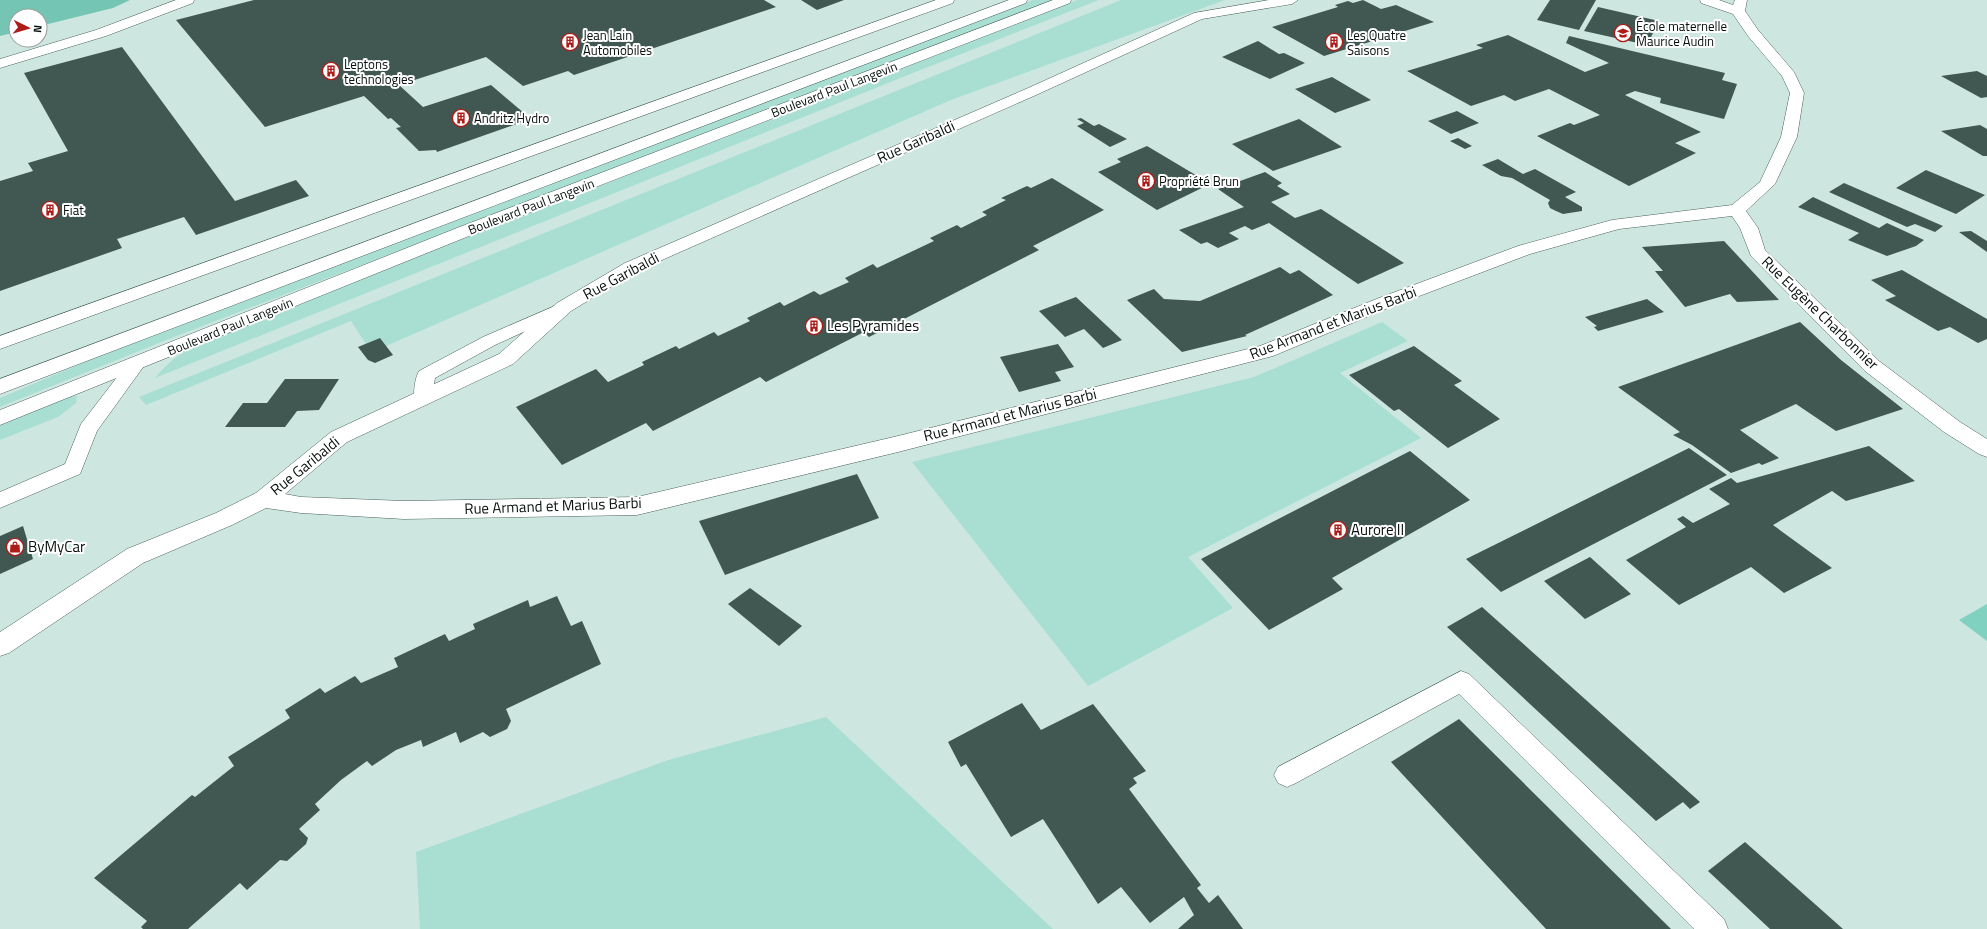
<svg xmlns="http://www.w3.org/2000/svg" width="1987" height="929" font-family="'Titillium Web',sans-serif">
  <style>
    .green { fill: #a9dfd2 }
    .forest { fill: #74c5b3 }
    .water { fill: #80d1bf }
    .building { fill: #415752 }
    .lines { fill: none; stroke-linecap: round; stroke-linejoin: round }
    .service-casing { stroke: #4a615b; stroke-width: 1 }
    .minor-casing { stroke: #4a615b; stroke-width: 1 }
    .secondary-casing { stroke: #4a615b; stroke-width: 1 }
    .service { fill: #fff; fill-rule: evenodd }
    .minor { fill: #fff; fill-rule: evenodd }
    .secondary { fill: #fff; fill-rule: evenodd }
    .labels { text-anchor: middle; stroke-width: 4; stroke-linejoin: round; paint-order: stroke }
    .far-poi-label { font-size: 13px; fill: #07100e; stroke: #fff; text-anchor: start }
    .far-street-label { font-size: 13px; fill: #07100e; stroke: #fff }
    .street-label { font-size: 15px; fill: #07100e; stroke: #fff }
    .poi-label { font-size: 15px; fill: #07100e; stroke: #fff; text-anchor: start }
  </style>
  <rect width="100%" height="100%" fill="#cde7e0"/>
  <g class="green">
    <path d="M 1033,0 L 1052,0 L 174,337 L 0,407 L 0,398 L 120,347 Z"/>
    <path d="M 1077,0 L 1099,0 L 918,71 L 155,378 C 175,355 187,348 214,336 Z"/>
    <path d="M 1121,0 L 1225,0 L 951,100 L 386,346 L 380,338 L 366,344 L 351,321 L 146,405 L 139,397 Z"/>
    <path d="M 1382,322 L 1408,341 L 1340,373 L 1421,438 L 1188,557 L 1233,608 L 1088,686 L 912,462 L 1254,377 Z"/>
    <path d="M 77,396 L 76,403 L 58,417 L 0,440 L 0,425 L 64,398 Z"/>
    <path d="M 826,717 L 1053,929 L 420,929 L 416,852 L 668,760 Z"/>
  </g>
  <path class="forest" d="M 0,0 L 130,0 L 113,8 L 40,26 L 40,16 L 16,16 L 16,32 L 0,36 Z"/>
  <path class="water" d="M 1987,604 L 1987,641 L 1959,620 Z"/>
  <g class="building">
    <path d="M 254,0 L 764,0 L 776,7 L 574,75 L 568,71 L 523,86 L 486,57 L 399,85 L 423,107 L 491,85 L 531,119 L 437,152 L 436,150 L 419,151 L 396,128 L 401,127 L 391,118 L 388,119 L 364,96 L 265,127 L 176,20 Z"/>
    <path d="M 801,0 L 844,0 L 817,10 Z"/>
    <path d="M 1363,0 L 1381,9 L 1396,5 L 1434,22 L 1324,56 L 1272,27 L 1338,7 L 1335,5 L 1348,1 L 1353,3 Z"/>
    <path d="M 1550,0 L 1596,0 L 1579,30 L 1537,20 Z"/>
    <path d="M 1598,7 L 1659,21 L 1647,45 L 1584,31 Z"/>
    <path d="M 1508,35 L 1585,72 L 1609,63 L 1566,43 L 1569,36 L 1725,73 L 1722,80 L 1737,84 L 1724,119 L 1660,103 L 1661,98 L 1635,91 L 1625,95 L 1701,132 L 1675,143 L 1696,153 L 1629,186 L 1537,136 L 1570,123 L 1574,125 L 1600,115 L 1549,89 L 1515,101 L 1504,95 L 1471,106 L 1407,71 L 1483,48 L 1476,45 Z"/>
    <path d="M 1258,41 L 1279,54 L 1284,53 L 1305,63 L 1270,79 L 1222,57 Z"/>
    <path d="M 122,47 L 235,201 L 296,180 L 309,196 L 196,235 L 184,217 L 117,239 L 122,248 L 0,291 L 0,181 L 33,171 L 28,163 L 68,151 L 24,73 Z"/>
    <path d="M 1977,71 L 1987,76 L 1987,97 L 1981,98 L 1941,76 Z"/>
    <path d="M 1332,77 L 1371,100 L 1335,113 L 1295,89 Z"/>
    <path d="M 1457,111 L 1479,123 L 1451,134 L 1428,121 Z"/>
    <path d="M 1081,118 L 1094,126 L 1099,124 L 1127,139 L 1110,147 L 1077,126 L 1084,123 L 1077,119 Z"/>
    <path d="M 1299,119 L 1342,147 L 1273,171 L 1232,144 Z"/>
    <path d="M 1980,125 L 1987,129 L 1987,156 L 1983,156 L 1941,131 Z"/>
    <path d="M 1458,138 L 1472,146 L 1465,149 L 1450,141 Z"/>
    <path d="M 1147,146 L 1194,174 L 1210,184 L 1157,210 L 1098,172 L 1121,162 L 1117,159 Z"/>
    <path d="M 1498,159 L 1523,174 L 1535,169 L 1576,192 L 1565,197 L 1582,207 L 1582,211 L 1563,214 L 1556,211 L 1550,208 L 1548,203 L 1550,200 L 1512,178 L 1501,176 L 1482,165 Z"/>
    <path d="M 1926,170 L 1985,195 L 1956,214 L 1896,188 Z"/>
    <path d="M 1265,172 L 1282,183 L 1277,186 L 1290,194 L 1271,202 L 1295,218 L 1321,209 L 1404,263 L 1358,284 L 1269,223 L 1252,230 L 1245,226 L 1229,233 L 1239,239 L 1218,248 L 1207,242 L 1201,244 L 1179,230 L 1244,207 L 1218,189 Z"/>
    <path d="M 1052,178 L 1104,210 L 1033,246 L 1039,250 L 869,337 L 864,332 L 766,382 L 760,377 L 653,431 L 646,423 L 562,465 L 516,407 L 596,369 L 608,382 L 644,365 L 642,362 L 676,346 L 679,349 L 714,332 L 718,336 L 750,321 L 747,318 L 780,302 L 784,306 L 814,291 L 820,295 L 849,282 L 845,278 L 873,264 L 877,268 L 934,241 L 930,238 L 957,225 L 961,228 L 987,215 L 982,212 L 1006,200 L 1001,198 L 1027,186 L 1031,188 Z"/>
    <path d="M 1844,183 L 1943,226 L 1935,232 L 1915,224 L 1907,227 L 1829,192 Z"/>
    <path d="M 1813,197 L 1879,228 L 1887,223 L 1924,240 L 1916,246 L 1887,256 L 1848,240 L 1859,233 L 1798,207 Z"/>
    <path d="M 1971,231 L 1987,241 L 1987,252 L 1959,232 Z"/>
    <path d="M 1724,241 L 1779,300 L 1737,302 L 1730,294 L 1685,307 L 1655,271 L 1663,271 L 1642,247 Z"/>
    <path d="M 1280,267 L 1290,274 L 1299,270 L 1333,295 L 1245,335 L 1247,336 L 1182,352 L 1127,300 L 1154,289 L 1164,299 L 1200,301 Z"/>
    <path d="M 1902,270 L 1987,319 L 1987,339 L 1978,343 L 1950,327 L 1938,331 L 1885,300 L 1896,296 L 1871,280 Z"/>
    <path d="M 1076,297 L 1122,340 L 1103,348 L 1084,329 L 1065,337 L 1039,311 Z"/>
    <path d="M 1647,299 L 1664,312 L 1598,331 L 1594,327 L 1597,326 L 1585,317 Z"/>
    <path d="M 1800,322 L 1841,360 L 1903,409 L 1836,431 L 1796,404 L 1740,430 L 1779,458 L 1762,465 L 1759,463 L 1731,473 L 1692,445 L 1673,435 L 1680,432 L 1618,387 Z"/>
    <path d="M 380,338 L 393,355 L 375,363 L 368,360 L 358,347 Z"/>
    <path d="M 1058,344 L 1074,367 L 1055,372 L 1061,381 L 1019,392 L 1000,357 Z"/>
    <path d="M 1414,346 L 1462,381 L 1454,385 L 1500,419 L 1448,448 L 1399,409 L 1394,411 L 1349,375 Z"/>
    <path d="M 285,379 L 339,379 L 319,410 L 297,411 L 285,427 L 225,427 L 243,403 L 267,403 Z"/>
    <path d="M 1869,446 L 1915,481 L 1846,501 L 1832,491 L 1773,525 L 1832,568 L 1784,593 L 1751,567 L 1679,605 L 1626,560 L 1686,527 L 1677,519 L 1683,516 L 1693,523 L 1730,504 L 1709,489 L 1731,478 L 1737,483 Z"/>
    <path d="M 1689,448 L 1727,475 L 1501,592 L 1466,559 Z"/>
    <path d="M 1410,451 L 1470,500 L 1332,578 L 1343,589 L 1269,630 L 1201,559 Z"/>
    <path d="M 857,474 L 879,518 L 725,575 L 699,521 Z"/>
    <path d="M 23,526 L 33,559 L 0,574 L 0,536 Z"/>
    <path d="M 1590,557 L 1631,594 L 1585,619 L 1544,581 Z"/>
    <path d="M 750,588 L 802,626 L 779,646 L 728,604 Z"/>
    <path d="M 557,596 L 571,626 L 582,621 L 601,664 L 506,709 L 511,721 L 507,729 L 490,737 L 483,732 L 460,743 L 456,732 L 423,747 L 421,740 L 396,750 L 372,766 L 367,761 L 341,780 L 315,804 L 320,810 L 299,829 L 308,838 L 306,844 L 287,861 L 280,860 L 247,890 L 240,883 L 188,929 L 143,929 L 141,927 L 147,921 L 94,878 L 192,795 L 195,797 L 234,766 L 228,757 L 290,718 L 285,710 L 320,688 L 325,693 L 355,676 L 361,683 L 398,667 L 394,658 L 445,634 L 449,641 L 475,629 L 473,624 L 528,600 L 530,607 Z"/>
    <path d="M 1482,607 L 1700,802 L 1690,809 L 1683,802 L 1656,821 L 1447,627 Z"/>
    <path d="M 1022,703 L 1041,730 L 1093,704 L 1146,771 L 1133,778 L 1137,783 L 1129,789 L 1201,885 L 1197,888 L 1209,903 L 1218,895 L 1243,929 L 1178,929 L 1194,915 L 1184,897 L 1150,923 L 1121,887 L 1098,904 L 1043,819 L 1011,837 L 966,764 L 961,767 L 948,742 Z"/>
    <path d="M 1459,719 L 1671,929 L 1546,929 L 1391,762 Z"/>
    <path d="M 1745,842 L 1843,929 L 1770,929 L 1708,871 Z"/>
  </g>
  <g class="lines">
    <defs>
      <g id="service">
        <path d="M 564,302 L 570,303 L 573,307 L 570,311 L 495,345 L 435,378 L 432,398 L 430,403 L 423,404 L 416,403 C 412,395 415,378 419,371 L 483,337 Z"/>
        <path d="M 137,357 L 143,359 L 146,363 L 97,431 L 80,474 L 0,508 L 0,492 L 65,464 L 81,424 L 131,359 Z"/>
        <path d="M 1461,671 L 1469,674 L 1724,919 L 1728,929 L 1694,929 L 1459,694 L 1296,783 L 1287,787 L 1278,783 L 1274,775 L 1278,767 Z"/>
      </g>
      <g id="minor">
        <path d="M 176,0 L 194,0 L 193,3 L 106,36 L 0,68 L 0,59 L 96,30 Z"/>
        <path d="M 936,0 L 954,0 L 953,3 L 0,349 L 0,336 Z"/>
        <path d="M 1269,0 L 1298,0 L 1292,4 L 1202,19 L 1036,95 L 637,271 L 571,311 L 513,364 L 347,442 L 285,494 L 301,497 L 404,501 L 637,497 L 898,436 L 1260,346 L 1379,298 L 1518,246 L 1612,220 L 1732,205 L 1760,182 L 1781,137 L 1790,93 L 1782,76 L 1748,36 L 1733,14 L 1701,3 L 1700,0 L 1719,0 L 1733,5 L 1735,0 L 1747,0 L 1745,11 L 1758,30 L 1794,72 L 1804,93 L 1797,137 L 1775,184 L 1746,211 L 1758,228 L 1765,250 L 1879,361 L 1960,422 L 1987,439 L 1987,457 L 1979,454 L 1944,432 L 1865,371 L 1751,256 L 1740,228 L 1732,216 L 1619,229 L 1530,254 L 1393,306 L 1273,356 L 898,452 L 637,515 L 404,519 L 301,513 L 266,508 L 232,525 L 143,563 L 9,653 L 0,656 L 0,632 L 127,549 L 216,513 L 256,493 L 331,432 L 499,354 L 557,303 L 625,263 L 1026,89 L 1194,13 Z"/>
      </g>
      <g id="secondary">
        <path d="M 1009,0 L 1027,0 L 1026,3 L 0,394 L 0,379 Z"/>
        <path d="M 1053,0 L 1071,0 L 1070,3 L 469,236 L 0,425 L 0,410 L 457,228 Z"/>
      </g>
    </defs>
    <use href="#service" class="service-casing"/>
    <use href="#minor" class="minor-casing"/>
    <use href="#secondary" class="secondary-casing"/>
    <use href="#service" class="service"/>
    <use href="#minor" class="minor"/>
    <use href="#secondary" class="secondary"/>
  </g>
  <defs>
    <symbol id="school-ring" viewBox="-11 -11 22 22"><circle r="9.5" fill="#fff" stroke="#ad1c17" stroke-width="1.5"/><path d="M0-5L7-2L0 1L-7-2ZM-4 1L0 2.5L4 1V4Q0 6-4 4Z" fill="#ad1c17"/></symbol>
    <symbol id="building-ring" viewBox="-11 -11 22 22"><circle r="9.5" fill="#fff" stroke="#ad1c17" stroke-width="1.5"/><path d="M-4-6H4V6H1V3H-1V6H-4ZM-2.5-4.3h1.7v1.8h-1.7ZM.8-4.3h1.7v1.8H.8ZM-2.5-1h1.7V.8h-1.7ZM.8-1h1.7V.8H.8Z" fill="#ad1c17"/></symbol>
    <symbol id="shop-ring" viewBox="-11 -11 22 22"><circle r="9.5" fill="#fff" stroke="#ad1c17" stroke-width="1.5"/><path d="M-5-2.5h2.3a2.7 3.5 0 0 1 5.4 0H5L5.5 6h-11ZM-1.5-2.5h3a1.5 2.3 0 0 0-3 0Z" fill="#ad1c17"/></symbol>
  </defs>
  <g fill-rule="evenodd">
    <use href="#school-ring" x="1613" y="23" width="20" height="20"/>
    <use href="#building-ring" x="560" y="32" width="20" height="20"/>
    <use href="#building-ring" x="1324" y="32" width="20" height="20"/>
    <use href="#building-ring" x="321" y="61" width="20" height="20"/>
    <use href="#building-ring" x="451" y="108" width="20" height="20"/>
    <use href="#building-ring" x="1136" y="171" width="20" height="20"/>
    <use href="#building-ring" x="40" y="200" width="20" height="20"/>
    <use href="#building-ring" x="804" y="316" width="20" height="20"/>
    <use href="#building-ring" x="1328" y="520" width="20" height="20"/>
    <use href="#shop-ring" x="5" y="537" width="20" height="20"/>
  </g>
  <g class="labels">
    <g class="far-poi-label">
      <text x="1636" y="31">École maternelle<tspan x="1636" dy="15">Maurice Audin</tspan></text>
      <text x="583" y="40">Jean Lain<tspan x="583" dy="15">Automobiles</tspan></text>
      <text x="1347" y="40">Les Quatre<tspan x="1347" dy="15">Saisons</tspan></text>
      <text x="344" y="69">Leptons<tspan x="344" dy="15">technologies</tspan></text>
      <text x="474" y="123">Andritz Hydro</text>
      <text x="1159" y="186">Propriété Brun</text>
      <text x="63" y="215">Fiat</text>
    </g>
    <g class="far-street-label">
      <text transform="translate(834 89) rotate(-21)" y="5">Boulevard Paul Langevin</text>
      <text transform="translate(531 206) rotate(-21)" y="5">Boulevard Paul Langevin</text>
      <text transform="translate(230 326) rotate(-22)" y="5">Boulevard Paul Langevin</text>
    </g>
    <g class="street-label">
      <text transform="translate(916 142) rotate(-24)" y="5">Rue Garibaldi</text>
      <text transform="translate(621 276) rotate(-28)" y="5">Rue Garibaldi</text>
      <text transform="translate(1820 313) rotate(44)" y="5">Rue Eugène Charbonnier</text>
      <text transform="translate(1333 323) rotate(-21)" y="5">Rue Armand et Marius Barbi</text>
      <text transform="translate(1010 415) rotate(-14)" y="5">Rue Armand et Marius Barbi</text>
      <text transform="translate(305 466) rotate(-39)" y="5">Rue Garibaldi</text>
      <text transform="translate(553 506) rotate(-2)" y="5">Rue Armand et Marius Barbi</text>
    </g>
    <g class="poi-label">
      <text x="827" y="331">Les Pyramides</text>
      <text x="1351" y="535">Aurore II</text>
      <text x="28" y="552">ByMyCar</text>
    </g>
  </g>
  <g transform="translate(28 28) rotate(95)"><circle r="19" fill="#ffffff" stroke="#9c9f9f"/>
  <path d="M0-3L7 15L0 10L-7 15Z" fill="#ad1c17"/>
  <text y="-6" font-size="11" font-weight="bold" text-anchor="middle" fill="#07100e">N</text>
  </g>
</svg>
